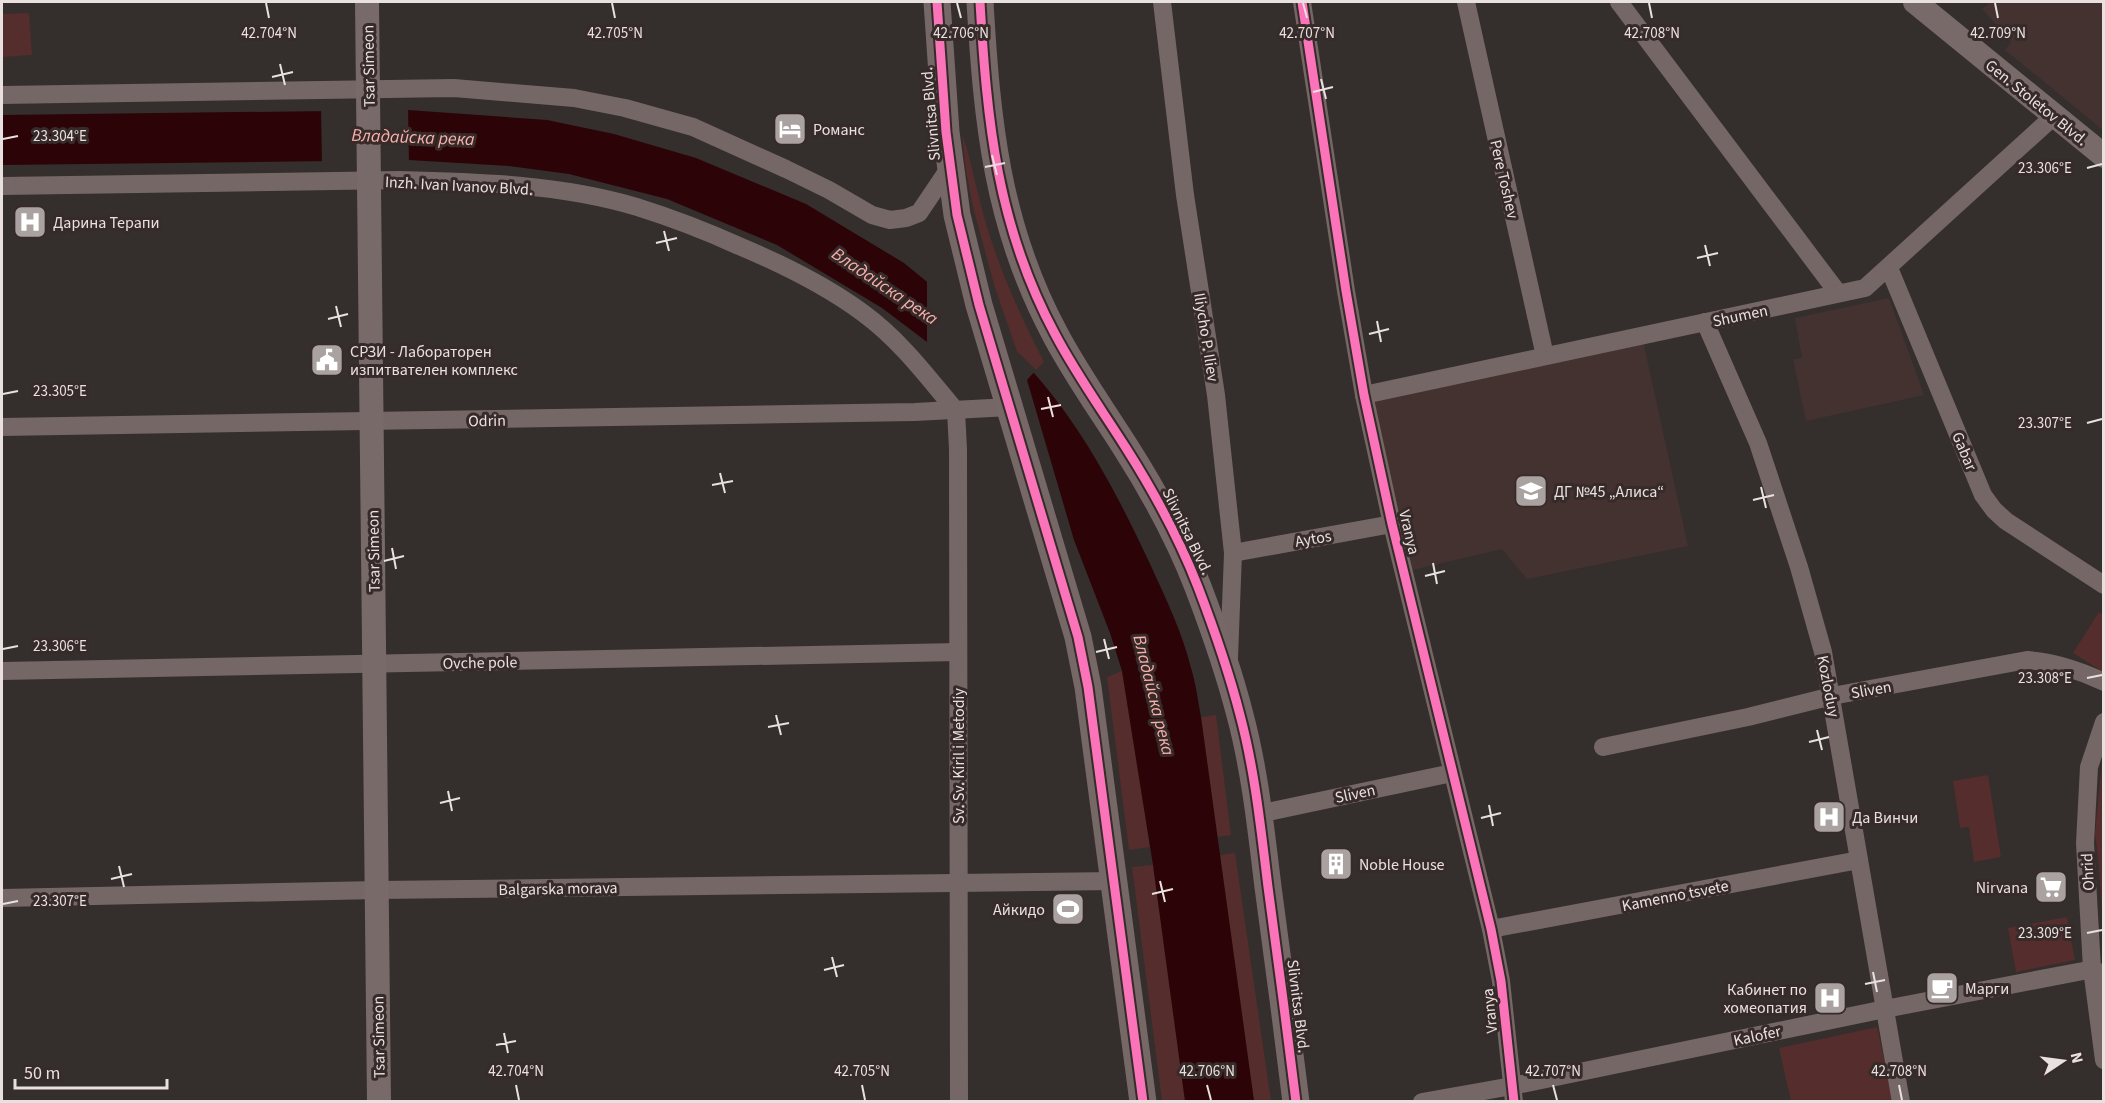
<svg xmlns="http://www.w3.org/2000/svg" width="2105" height="1103" font-family="'Source Sans 3',sans-serif">
  <style>
    .built { fill: #443230 }
    .green { fill: #542d2c }
    .water { fill: #2c0407 }
    .pier { fill: #342e2d }
    .lines { fill: none; stroke-linecap: round; stroke-linejoin: round }
    .street { stroke: #756766; stroke-width: 18 }
    .secondary { stroke: #786a68; stroke-width: 24 }
    .primary { stroke: #756867; stroke-width: 27 }
    .cycleway-casing { stroke: #372b2a; stroke-width: 13 }
    .cycleway { stroke: #fb73b8; stroke-width: 9 }
    .ticks { fill: none; stroke: #e9e0e0; stroke-width: 2 }
    .labels { text-anchor: middle; stroke-width: 6; stroke-linejoin: round; paint-order: stroke }
    .street-label { font-size: 16px; fill: #e9e0e0; stroke: #372b2a }
    .poi-label { font-size: 16px; fill: #e9e0e0; stroke: #372b2a; text-anchor: start }
    .water-label { font-size: 18px; font-style: italic; fill: #f8b1ad; stroke: #372b2a }
    .ticks-label { font-size: 15px; text-anchor: middle; fill: #e9e0e0; stroke: #372b2a; stroke-width: 6; stroke-linejoin: round; paint-order: stroke }
  </style>
  <rect width="100%" height="100%" fill="#342e2d"/>
  <g class="built">
    <path d="M 1991,2 L 2103,2 L 2103,130 L 2005,50 L 2011,42 L 1982,9 Z"/>
    <path d="M 1889,298 L 1924,395 L 1806,421 L 1793,359 L 1802,358 L 1795,318 Z"/>
    <path d="M 1642,336 L 1688,546 L 1527,579 L 1502,549 L 1404,572 L 1364,395 Z"/>
  </g>
  <g class="green">
    <path d="M 29,13 L 32,55 L 2,57 L 2,14 Z"/>
    <path d="M 962,133 C 971,160 976,187 983,213 C 997,265 1020,315 1044,362 L 1034,372 L 1019,357 L 995,288 L 974,211 L 966,171 Z"/>
    <path d="M 2099,612 L 2103,615 L 2103,672 L 2073,653 Z"/>
    <path d="M 1122,671 L 1150,847 L 1129,850 L 1107,677 Z"/>
    <path d="M 1216,715 L 1231,835 L 1217,837 L 1201,717 Z"/>
    <path d="M 2103,752 L 2103,925 L 2098,856 L 2095,834 Z"/>
    <path d="M 1988,775 L 2001,857 L 1974,862 L 1969,827 L 1960,828 L 1953,781 Z"/>
    <path d="M 1235,853 L 1271,1101 L 1254,1101 L 1220,855 Z"/>
    <path d="M 1153,865 L 1185,1101 L 1162,1101 L 1132,867 Z"/>
    <path d="M 2067,917 L 2075,960 L 2016,972 L 2008,928 Z"/>
    <path d="M 1877,1027 L 1893,1101 L 1791,1101 L 1779,1048 Z"/>
  </g>
  <path class="water" d="M 408,110 L 547,120 L 614,134 L 696,158 L 806,204 L 904,263 L 1019,357 C 1077,416 1116,491 1151,566 C 1166,599 1182,632 1191,668 C 1196,684 1198,701 1201,717 L 1254,1101 L 1185,1101 L 1153,865 L 1122,671 L 1110,633 L 1074,540 L 1043,481 L 973,387 L 927,342 L 882,308 L 777,245 L 667,199 L 569,174 L 509,166 L 409,160 L 2,165 L 2,115 Z"/>
  <g class="pier">
    <path d="M 408,107 L 409,163 L 322,164 L 321,108 Z"/>
    <path d="M 927,278 L 1021,355 L 1036,370 L 1027,380 L 1074,540 L 1060,521 L 1040,483 L 1005,431 L 970,389 L 927,346 Z"/>
  </g>
  <g class="lines">
    <g class="street">
      <path d="M 1162,2 L 1185,195 L 1216,395 L 1233,553 L 1229,658"/>
      <path d="M 1302,2 L 1346,291 L 1364,395 L 1392,524 L 1491,929 L 1501,981 L 1514,1102"/>
      <path d="M 1466,2 L 1545,356"/>
      <path d="M 1619,2 L 1838,293"/>
      <path d="M 2,95 L 454,88 L 574,98 L 625,108 L 693,127 L 786,169 L 829,190 L 872,215 L 890,220 L 906,218 L 919,213 L 950,167"/>
      <path d="M 2,186 L 399,180 C 479,182 560,184 637,207 C 672,218 706,231 739,246 C 782,264 825,285 863,313 C 900,340 927,376 956,411"/>
      <path d="M 1889,268 L 1983,495 L 1994,510 L 2006,521 L 2104,585"/>
      <path d="M 1705,322 L 1758,443 L 1799,567 L 1823,652 L 1901,1102"/>
      <path d="M 1364,395 L 1865,288 L 2054,116"/>
      <path d="M 956,411 L 958,449 L 959,1102"/>
      <path d="M 2,427 L 915,412 L 1010,407"/>
      <path d="M 1233,553 L 1392,524"/>
      <path d="M 2,671 L 958,652"/>
      <path d="M 2104,722 L 2089,767 L 2085,843 L 2092,969 L 2104,1060"/>
      <path d="M 1603,747 L 1748,717 L 1832,696 L 2027,660 C 2055,662 2079,670 2104,682"/>
      <path d="M 1258,814 L 1452,773"/>
      <path d="M 2,898 L 377,890 L 1115,881"/>
      <path d="M 1491,929 L 1859,860"/>
      <path d="M 1422,1102 L 1512,1086 L 1885,1009 L 2083,971 L 2092,969 L 2104,975"/>
    </g>
    <g class="secondary">
      <path d="M 367,2 L 379,1102"/>
      <path d="M 1915,2 L 2104,156"/>
    </g>
    <g class="primary">
      <path d="M 937,2 L 946,132 L 957,215 L 979,305 L 1078,637 L 1088,687 L 1143,1102"/>
      <path d="M 980,2 C 987,122 997,226 1055,334 C 1076,374 1102,410 1126,448 C 1154,492 1179,538 1198,587 C 1214,629 1229,672 1240,715 C 1255,771 1261,830 1268,887 C 1278,959 1287,1030 1296,1102"/>
    </g>
    <defs>
      <g id="cycleway">
        <path d="M 937,2 L 946,132 L 957,215 L 979,305 L 1078,637 L 1088,687 L 1143,1102"/>
        <path d="M 980,2 C 987,122 997,226 1055,334 C 1076,374 1102,410 1126,448 C 1154,492 1179,538 1198,587 C 1214,629 1229,672 1240,715 C 1255,771 1261,830 1268,887 C 1278,959 1287,1030 1296,1102"/>
        <path d="M 1302,2 L 1346,291 L 1364,395 L 1392,524 L 1491,929 L 1501,981 L 1514,1102"/>
      </g>
    </defs>
    <use href="#cycleway" class="cycleway-casing"/>
    <use href="#cycleway" class="cycleway"/>
  </g>
  <path class="ticks" d="M 266,3 L 269,18M 612,3 L 615,18M 957,3 L 961,18M 1303,3 L 1307,18M 1649,3 L 1652,18M 1995,3 L 1998,18M 280,64 L 285,85M 272,77 L 293,72M 1321,79 L 1326,99M 1313,92 L 1333,87M 3,139 L 18,136M 992,155 L 997,175M 985,167 L 1005,163M 2087,168 L 2102,164M 664,231 L 669,251M 656,243 L 677,238M 1705,245 L 1710,266M 1697,258 L 1718,253M 336,306 L 341,327M 328,319 L 348,314M 1377,321 L 1381,342M 1369,334 L 1389,329M 3,394 L 18,391M 1048,397 L 1053,417M 1041,409 L 1061,405M 2087,423 L 2102,419M 720,473 L 725,493M 712,485 L 733,481M 1761,487 L 1766,508M 1753,500 L 1774,495M 392,548 L 396,569M 384,561 L 404,556M 1433,563 L 1437,584M 1425,576 L 1445,571M 1104,639 L 1109,659M 3,649 L 18,646M 1096,652 L 1117,647M 2087,678 L 2102,675M 776,715 L 781,735M 768,727 L 789,723M 1817,730 L 1822,750M 1809,742 L 1829,737M 448,791 L 452,811M 440,803 L 460,798M 1489,805 L 1493,826M 1481,818 L 1501,813M 119,866 L 124,887M 111,879 L 132,874M 1160,881 L 1165,902M 1152,894 L 1173,889M 3,904 L 18,901M 2087,933 L 2102,930M 832,957 L 837,977M 824,970 L 844,965M 1873,972 L 1877,992M 1865,984 L 1885,980M 504,1033 L 508,1053M 496,1045 L 516,1041M 516,1085 L 519,1100M 862,1085 L 865,1100M 1207,1085 L 1211,1100M 1553,1085 L 1557,1100M 1899,1085 L 1902,1100"/>
  <defs>
    <symbol id="hotel-square" viewBox="-11 -11 22 22"><rect x="-9" y="-9" width="18" height="18" rx="4" fill="#aaa2a1" stroke="#372b2a"/><path d="M-6-4.5h1.5V1H6V5H4.5V3h-9V5H-6ZM-4 0a1.8 1.8 0 1 1 3.6 0ZM.5 0V-2.5h3Q6-2.5 6 0Z" fill="#fff"/></symbol>
    <symbol id="hospital-square" viewBox="-11 -11 22 22"><rect x="-9" y="-9" width="18" height="18" rx="4" fill="#aaa2a1" stroke="#372b2a"/><path d="M-5-5h3v3.5h4V-5h3V5h-3V1.5h-4V5h-3Z" fill="#fff"/></symbol>
    <symbol id="civic-square" viewBox="-11 -11 22 22"><rect x="-9" y="-9" width="18" height="18" rx="4" fill="#aaa2a1" stroke="#372b2a"/><path d="M-.6-6.5H3V-4.5H.6V-3L4-1V1h2V6H-6V1h2V-1L-.6-3ZM-1.2 2.5V6h2.4V2.5Z" fill="#fff"/></symbol>
    <symbol id="school-square" viewBox="-11 -11 22 22"><rect x="-9" y="-9" width="18" height="18" rx="4" fill="#aaa2a1" stroke="#372b2a"/><path d="M0-5L7-2L0 1L-7-2ZM-4 1L0 2.5L4 1V4Q0 6-4 4Z" fill="#fff"/></symbol>
    <symbol id="building-square" viewBox="-11 -11 22 22"><rect x="-9" y="-9" width="18" height="18" rx="4" fill="#aaa2a1" stroke="#372b2a"/><path d="M-4-6H4V6H1V3H-1V6H-4ZM-2.5-4.3h1.7v1.8h-1.7ZM.8-4.3h1.7v1.8H.8ZM-2.5-1h1.7V.8h-1.7ZM.8-1h1.7V.8H.8Z" fill="#fff"/></symbol>
    <symbol id="supermarket-square" viewBox="-11 -11 22 22"><rect x="-9" y="-9" width="18" height="18" rx="4" fill="#aaa2a1" stroke="#372b2a"/><path d="M-6-5.5h2.5l.6 2H6L4.5 2H-2.5L-4.4-4H-6ZM-1.5 3.2a1.3 1.3 0 1 0 .1 0ZM3 3.2a1.3 1.3 0 1 0 .1 0Z" fill="#fff"/></symbol>
    <symbol id="stadium-square" viewBox="-11 -11 22 22"><rect x="-9" y="-9" width="18" height="18" rx="4" fill="#aaa2a1" stroke="#372b2a"/><path d="M0-5a6.5 5 0 1 0 0 10a6.5 5 0 1 0 0-10ZM-3.5-1.8h7v3.6h-7Z" fill="#fff"/></symbol>
    <symbol id="cafe-square" viewBox="-11 -11 22 22"><rect x="-9" y="-9" width="18" height="18" rx="4" fill="#aaa2a1" stroke="#372b2a"/><path d="M-5.5-4.5H6V0H3Q3 3.5 0 3.5H-2.5Q-5.5 3.5-5.5 0ZM3-3.2v2h1.7v-2ZM-6 4.5H4V6H-6Z" fill="#fff"/></symbol>
  </defs>
  <g fill-rule="evenodd">
    <use href="#hotel-square" x="771" y="110" width="38" height="38"/>
    <use href="#hospital-square" x="11" y="203" width="38" height="38"/>
    <use href="#civic-square" x="308" y="341" width="38" height="38"/>
    <use href="#school-square" x="1512" y="472" width="38" height="38"/>
    <use href="#hospital-square" x="1810" y="798" width="38" height="38"/>
    <use href="#building-square" x="1317" y="845" width="38" height="38"/>
    <use href="#supermarket-square" x="2032" y="868" width="38" height="38"/>
    <use href="#stadium-square" x="1049" y="890" width="38" height="38"/>
    <use href="#cafe-square" x="1923" y="969" width="38" height="38"/>
    <use href="#hospital-square" x="1811" y="979" width="38" height="38"/>
  </g>
  <g class="labels">
    <g class="street-label">
      <text transform="translate(368 66) rotate(-91)" y="6">Tsar Simeon</text>
      <text transform="translate(2037 102) rotate(39)" y="6">Gen. Stoletov Blvd.</text>
      <text transform="translate(930 114) rotate(-95)" y="6">Slivnitsa Blvd.</text>
      <text transform="translate(1505 179) rotate(77)" y="6">Pere Toshev</text>
      <text transform="translate(459 185) rotate(3)" y="6">Inzh. Ivan Ivanov Blvd.</text>
      <text transform="translate(1740 315) rotate(-12)" y="6">Shumen</text>
      <text transform="translate(1207 337) rotate(81)" y="6">Iliycho P. Iliev</text>
      <text transform="translate(487 420) rotate(-1)" y="6">Odrin</text>
      <text transform="translate(1965 451) rotate(67)" y="6">Gabar</text>
      <text transform="translate(1188 531) rotate(64)" y="6">Slivnitsa Blvd.</text>
      <text transform="translate(1410 532) rotate(77)" y="6">Vranya</text>
      <text transform="translate(1313 538) rotate(-10)" y="6">Aytos</text>
      <text transform="translate(373 551) rotate(-91)" y="6">Tsar Simeon</text>
      <text transform="translate(480 662) rotate(-1)" y="6">Ovche pole</text>
      <text transform="translate(1829 686) rotate(79)" y="6">Kozloduy</text>
      <text transform="translate(1871 689) rotate(-10)" y="6">Sliven</text>
      <text transform="translate(958 756) rotate(-90)" y="6">Sv. Sv. Kiril i Metodiy</text>
      <text transform="translate(1355 793) rotate(-12)" y="6">Sliven</text>
      <text transform="translate(2087 872) rotate(-93)" y="6">Ohrid</text>
      <text transform="translate(558 888) rotate(-1)" y="6">Balgarska morava</text>
      <text transform="translate(1675 895) rotate(-11)" y="6">Kamenno tsvete</text>
      <text transform="translate(1299 1006) rotate(83)" y="6">Slivnitsa Blvd.</text>
      <text transform="translate(1489 1011) rotate(-96)" y="6">Vranya</text>
      <text transform="translate(1757 1035) rotate(-12)" y="6">Kalofer</text>
      <text transform="translate(378 1037) rotate(-91)" y="6">Tsar Simeon</text>
    </g>
    <g class="poi-label">
      <text x="813" y="135">Романс</text>
      <text x="53" y="228">Дарина Терапи</text>
      <text x="350" y="357">СРЗИ - Лабораторен<tspan x="350" dy="18">изпитвателен комплекс</tspan></text>
      <text x="1554" y="497">ДГ №45 „Алиса“</text>
      <text x="1852" y="823">Да Винчи</text>
      <text x="1359" y="870">Noble House</text>
      <text x="2028" y="893" text-anchor="end">Nirvana</text>
      <text x="1045" y="915" text-anchor="end">Айкидо</text>
      <text x="1965" y="994">Марги</text>
      <text x="1807" y="995" text-anchor="end">Кабинет по<tspan x="1807" dy="18">хомеопатия</tspan></text>
    </g>
    <g class="water-label">
      <text transform="translate(413 137) rotate(2)" y="6">Владайска река</text>
      <text transform="translate(885 286) rotate(34)" y="6">Владайска река</text>
      <text transform="translate(1154 695) rotate(76)" y="6">Владайска река</text>
    </g>
  </g>
  <g class="ticks-label">
    <text x="269" y="38">42.704°N</text>
    <text x="615" y="38">42.705°N</text>
    <text x="961" y="38">42.706°N</text>
    <text x="1307" y="38">42.707°N</text>
    <text x="1652" y="38">42.708°N</text>
    <text x="1998" y="38">42.709°N</text>
    <text x="60" y="141">23.304°E</text>
    <text x="2045" y="173">23.306°E</text>
    <text x="60" y="396">23.305°E</text>
    <text x="2045" y="428">23.307°E</text>
    <text x="60" y="651">23.306°E</text>
    <text x="2045" y="683">23.308°E</text>
    <text x="60" y="906">23.307°E</text>
    <text x="2045" y="938">23.309°E</text>
    <text x="516" y="1076">42.704°N</text>
    <text x="862" y="1076">42.705°N</text>
    <text x="1207" y="1076">42.706°N</text>
    <text x="1553" y="1076">42.707°N</text>
    <text x="1899" y="1076">42.708°N</text>
  </g>
  <rect width="2105" height="1103" fill="none" stroke="#e9e0e0" stroke-width="6"/>
  <g transform="translate(2063 1061) rotate(77)" stroke="#372b2a" stroke-width="4.5" paint-order="stroke">
  <path d="M0-4.5L10 22L0 15L-10 22Z" fill="#e9e0e0"/>
  <text y="-9" font-size="16" font-weight="bold" text-anchor="middle" fill="#e9e0e0">N</text>
  </g>
  <path d="M15 1079v9h152v-9" fill="none" stroke="#e9e0e0" stroke-width="3"/>
  <text x="24" y="1079" font-size="18" fill="#e9e0e0" stroke="#372b2a" stroke-width="4.5" paint-order="stroke">50 m</text>
</svg>
